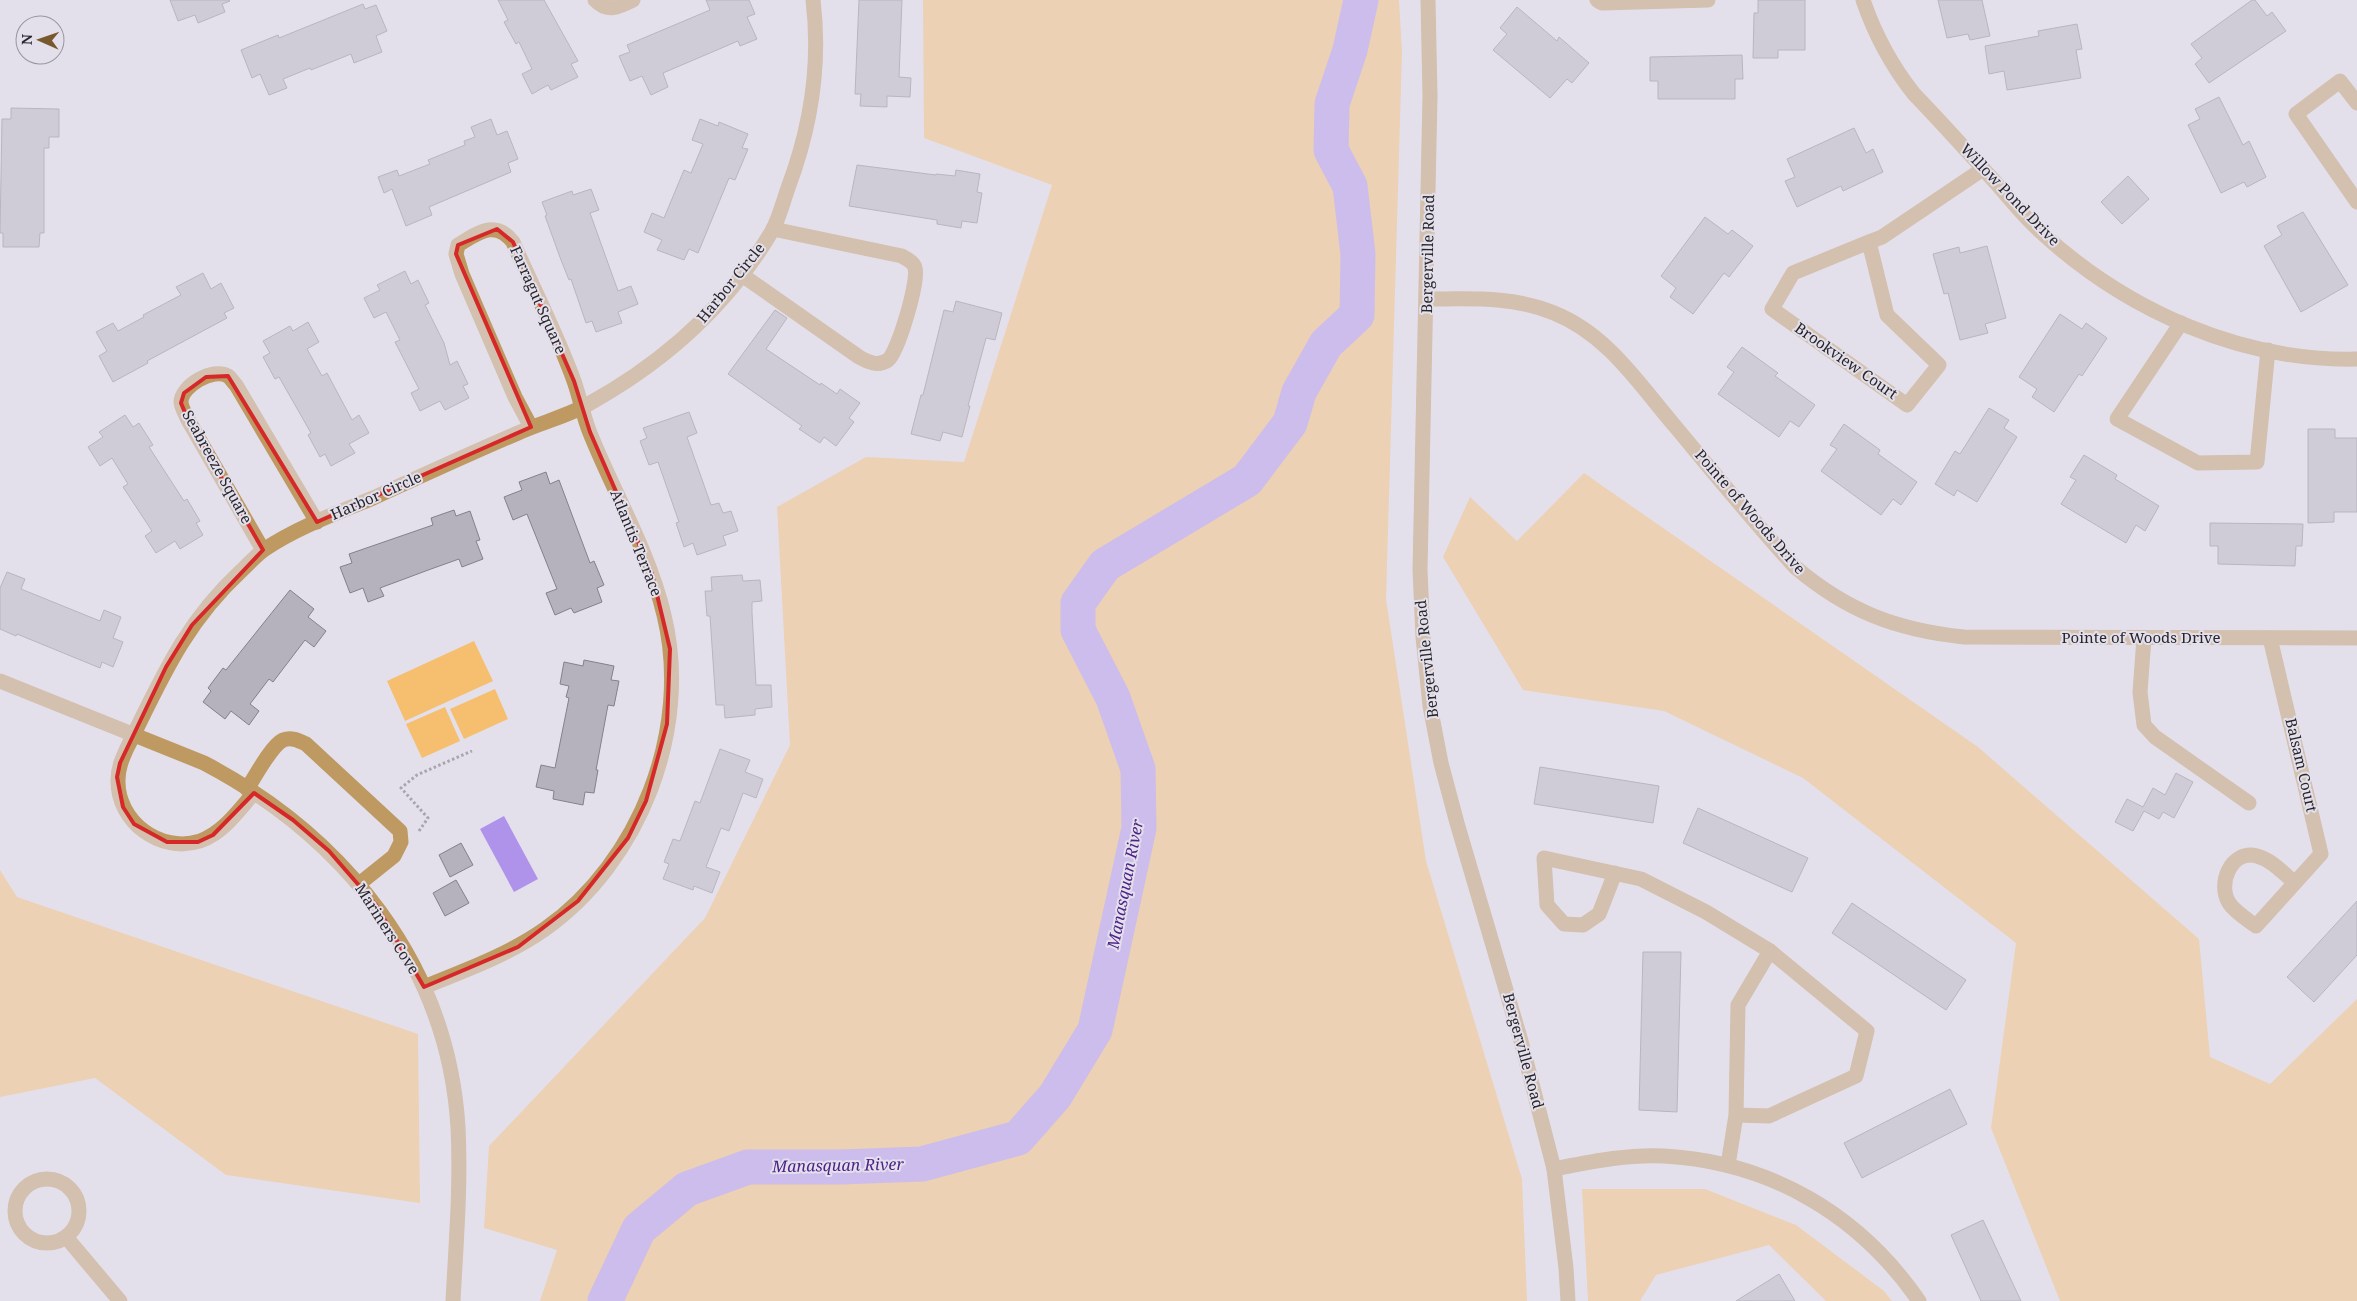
<svg xmlns="http://www.w3.org/2000/svg" width="2357" height="1301" font-family="'Noto Serif',serif">
  <style>
    .green { fill: #f5bf6f }
    .water { fill: #af92ea }
    .lines { fill: none; stroke-linecap: round; stroke-linejoin: round }
    .river { stroke: #af92ea; stroke-width: 35 }
    .building { fill: #b5b2bd; stroke: #84818c }
    .path { stroke: #a8a5af; stroke-width: 3; stroke-dasharray: 2.5 2.5; stroke-linecap: butt }
    .minor { stroke: #be9962; stroke-width: 15 }
    .marked { fill: none; stroke: #d62828; stroke-width: 4; stroke-linejoin: round }
    .labels { text-anchor: middle; stroke-width: 4; stroke-linejoin: round; paint-order: stroke }
    .street-label { font-size: 15px; fill: #28262b; stroke: #e3e0ec }
    .water-label { font-size: 16px; font-style: italic; fill: #4e2288; stroke: #e3e0ec }
  </style>
  <rect width="100%" height="100%" fill="#e3e0ec"/>
  <g class="green">
    <path d="M 923,0 L 1399,0 L 1402,52 L 1386,599 L 1426,861 L 1522,1179 L 1527,1301 L 540,1301 L 557,1250 L 484,1228 L 489,1146 L 705,918 L 790,745 L 777,507 L 866,457 L 964,462 L 1052,185 L 924,138 Z"/>
    <path d="M 1584,473 L 1978,747 L 2199,939 L 2210,1057 L 2270,1084 L 2357,999 L 2357,1301 L 2060,1301 L 1991,1128 L 2016,943 L 1803,778 L 1664,711 L 1523,690 L 1443,557 L 1470,497 L 1517,541 Z"/>
    <path d="M 474,641 L 493,681 L 405,721 L 387,681 Z"/>
    <path d="M 495,689 L 508,719 L 464,739 L 450,709 Z"/>
    <path d="M 445,707 L 460,741 L 422,758 L 406,724 Z"/>
    <path d="M 0,870 L 17,897 L 418,1034 L 420,1203 L 226,1175 L 95,1078 L 0,1097 Z"/>
    <path d="M 1582,1189 L 1705,1189 L 1796,1225 L 1884,1291 L 1892,1301 L 1826,1301 L 1769,1245 L 1656,1275 L 1640,1301 L 1588,1301 Z"/>
  </g>
  <path class="water" d="M 504,816 L 538,879 L 514,892 L 480,829 Z"/>
  <g class="lines">
    <path class="river" d="M 605,1301 L 639,1229 L 687,1189 L 748,1167 L 841,1167 L 922,1164 L 1018,1138 L 1055,1096 L 1095,1030 L 1139,828 L 1138,769 L 1113,698 L 1078,630 L 1078,603 L 1105,565 L 1247,480 L 1290,423 L 1299,392 L 1326,344 L 1357,315 L 1358,254 L 1350,186 L 1331,150 L 1332,104 L 1350,50 L 1361,0"/>
  </g>
  <g class="building">
    <path d="M 170,0 L 229,0 L 230,1 L 222,4 L 225,12 L 198,23 L 195,15 L 178,21 Z"/>
    <path d="M 498,0 L 544,0 L 578,61 L 571,64 L 578,77 L 551,90 L 548,85 L 532,94 L 522,74 L 532,69 L 519,42 L 516,44 L 504,22 L 508,20 Z"/>
    <path d="M 706,0 L 749,0 L 755,14 L 747,17 L 757,39 L 740,46 L 738,41 L 663,73 L 668,87 L 651,95 L 642,76 L 630,81 L 619,56 L 630,52 L 627,45 L 710,10 Z"/>
    <path d="M 859,0 L 902,0 L 899,77 L 911,78 L 910,97 L 887,96 L 887,107 L 860,106 L 861,94 L 855,94 Z"/>
    <path d="M 1758,0 L 1805,0 L 1805,50 L 1778,50 L 1778,58 L 1753,58 L 1754,13 L 1758,13 Z"/>
    <path d="M 1938,0 L 1982,0 L 1990,36 L 1970,40 L 1968,34 L 1947,38 Z"/>
    <path d="M 2252,0 L 2255,0 L 2267,16 L 2272,12 L 2286,31 L 2209,83 L 2195,64 L 2202,58 L 2191,44 Z"/>
    <path d="M 363,4 L 365,9 L 376,5 L 387,31 L 376,36 L 382,52 L 354,63 L 351,54 L 311,70 L 310,68 L 283,79 L 287,88 L 269,95 L 260,74 L 252,78 L 241,50 L 278,35 L 279,38 Z"/>
    <path d="M 1517,7 L 1557,41 L 1559,37 L 1589,63 L 1572,83 L 1567,79 L 1550,98 L 1493,50 L 1507,34 L 1500,28 Z"/>
    <path d="M 2077,24 L 2082,49 L 2076,50 L 2081,78 L 2007,90 L 2004,71 L 1989,74 L 1985,46 L 2039,36 L 2038,31 Z"/>
    <path d="M 1742,55 L 1743,79 L 1735,79 L 1735,99 L 1658,99 L 1658,81 L 1650,81 L 1650,57 Z"/>
    <path d="M 2219,97 L 2243,145 L 2249,141 L 2266,177 L 2247,187 L 2244,182 L 2221,193 L 2188,125 L 2200,119 L 2195,109 Z"/>
    <path d="M 11,108 L 59,109 L 59,137 L 49,137 L 49,148 L 44,148 L 44,233 L 40,233 L 39,247 L 3,247 L 3,233 L 0,233 L 2,119 L 11,119 Z"/>
    <path d="M 491,119 L 497,135 L 507,131 L 518,159 L 508,163 L 511,172 L 429,207 L 432,215 L 406,226 L 392,189 L 384,193 L 378,177 L 397,170 L 399,176 L 430,164 L 428,160 L 465,145 L 464,141 L 475,137 L 471,127 Z"/>
    <path d="M 700,119 L 718,126 L 719,122 L 748,134 L 742,148 L 748,149 L 735,180 L 729,178 L 698,253 L 689,249 L 684,260 L 657,250 L 662,240 L 644,232 L 652,213 L 664,218 L 684,170 L 691,173 L 703,144 L 692,140 Z"/>
    <path d="M 1854,128 L 1866,153 L 1873,149 L 1883,172 L 1843,191 L 1841,186 L 1797,207 L 1785,181 L 1795,177 L 1787,159 Z"/>
    <path d="M 857,165 L 936,175 L 936,174 L 955,176 L 956,170 L 980,174 L 977,192 L 982,193 L 977,223 L 962,221 L 961,228 L 937,224 L 937,220 L 849,206 Z"/>
    <path d="M 2128,176 L 2149,199 L 2122,224 L 2101,202 Z"/>
    <path d="M 591,189 L 599,210 L 590,213 L 618,291 L 631,286 L 638,304 L 618,312 L 622,323 L 596,332 L 592,321 L 586,323 L 571,279 L 569,280 L 561,260 L 545,216 L 547,215 L 542,202 L 572,191 L 573,195 Z"/>
    <path d="M 2303,212 L 2348,285 L 2301,312 L 2264,246 L 2282,235 L 2277,226 Z"/>
    <path d="M 1705,217 L 1728,234 L 1732,230 L 1753,246 L 1729,277 L 1724,273 L 1693,314 L 1670,297 L 1676,288 L 1661,276 Z"/>
    <path d="M 1987,246 L 2006,318 L 1985,324 L 1988,333 L 1960,340 L 1948,293 L 1944,294 L 1933,254 L 1959,247 L 1960,253 Z"/>
    <path d="M 405,271 L 411,284 L 418,280 L 429,303 L 425,305 L 444,343 L 450,365 L 457,361 L 468,384 L 463,386 L 469,398 L 445,410 L 440,401 L 420,411 L 411,393 L 419,389 L 395,342 L 400,340 L 386,312 L 374,318 L 364,298 L 380,290 L 377,285 Z"/>
    <path d="M 203,273 L 211,289 L 221,283 L 234,308 L 224,313 L 227,318 L 147,361 L 148,363 L 113,382 L 99,356 L 107,351 L 96,332 L 113,323 L 118,331 L 144,317 L 143,315 L 181,295 L 176,287 Z"/>
    <path d="M 956,301 L 1002,313 L 995,340 L 986,338 L 968,406 L 970,406 L 962,437 L 943,432 L 940,441 L 911,434 L 921,395 L 923,395 L 944,310 L 953,312 Z"/>
    <path d="M 775,310 L 787,318 L 766,349 L 820,385 L 821,383 L 837,394 L 840,389 L 860,403 L 849,418 L 854,422 L 836,446 L 824,437 L 820,443 L 799,429 L 802,426 L 728,374 Z"/>
    <path d="M 2060,314 L 2082,329 L 2086,323 L 2107,338 L 2082,376 L 2079,374 L 2054,412 L 2032,397 L 2037,389 L 2019,377 Z"/>
    <path d="M 308,322 L 319,342 L 307,349 L 322,376 L 327,373 L 352,420 L 359,415 L 369,433 L 349,444 L 355,453 L 331,466 L 325,454 L 320,457 L 308,435 L 311,433 L 279,377 L 275,379 L 263,357 L 270,353 L 263,341 L 290,326 L 293,331 Z"/>
    <path d="M 1742,347 L 1778,373 L 1775,376 L 1815,405 L 1799,427 L 1790,421 L 1779,437 L 1718,394 L 1734,372 L 1727,367 Z"/>
    <path d="M 1989,408 L 2009,420 L 2004,428 L 2017,437 L 1977,502 L 1957,490 L 1954,496 L 1935,484 L 1955,451 L 1960,454 Z"/>
    <path d="M 689,412 L 697,433 L 687,437 L 711,505 L 719,503 L 723,513 L 731,511 L 738,531 L 723,536 L 726,545 L 697,555 L 693,543 L 684,547 L 676,523 L 679,522 L 658,462 L 649,465 L 640,441 L 647,438 L 643,428 Z"/>
    <path d="M 125,415 L 133,427 L 139,423 L 153,445 L 149,447 L 184,501 L 187,499 L 200,521 L 196,523 L 203,535 L 180,549 L 175,541 L 156,553 L 145,536 L 152,531 L 123,487 L 128,484 L 112,458 L 100,466 L 88,447 L 103,437 L 99,432 Z"/>
    <path d="M 1844,424 L 1880,450 L 1878,454 L 1917,482 L 1901,505 L 1893,499 L 1881,515 L 1821,471 L 1837,449 L 1830,445 Z"/>
    <path d="M 2308,429 L 2335,429 L 2335,438 L 2357,438 L 2357,512 L 2334,512 L 2334,522 L 2308,523 Z"/>
    <path d="M 2084,455 L 2117,475 L 2115,479 L 2159,506 L 2145,531 L 2136,525 L 2126,543 L 2061,504 L 2076,480 L 2070,477 Z"/>
    <path d="M 546,472 L 550,484 L 559,480 L 590,563 L 594,561 L 604,585 L 597,588 L 602,602 L 574,613 L 571,608 L 555,615 L 546,593 L 557,589 L 527,514 L 513,520 L 504,497 L 522,490 L 519,482 Z"/>
    <path d="M 454,510 L 456,516 L 470,511 L 480,540 L 476,541 L 483,559 L 462,567 L 459,559 L 431,569 L 380,588 L 384,596 L 368,602 L 363,588 L 350,593 L 340,567 L 352,563 L 349,554 L 433,525 L 431,518 Z"/>
    <path d="M 2210,523 L 2303,524 L 2302,546 L 2296,546 L 2295,566 L 2218,564 L 2218,546 L 2210,546 Z"/>
    <path d="M 7,572 L 25,579 L 21,589 L 100,621 L 104,610 L 121,617 L 113,638 L 123,642 L 113,667 L 102,662 L 100,668 L 17,634 L 16,636 L 0,629 L 0,588 Z"/>
    <path d="M 742,575 L 743,581 L 760,580 L 762,601 L 752,602 L 752,613 L 756,685 L 771,685 L 772,707 L 755,709 L 755,715 L 725,718 L 724,705 L 716,705 L 710,616 L 707,616 L 705,591 L 712,591 L 711,577 Z"/>
    <path d="M 290,590 L 314,609 L 308,617 L 326,631 L 314,647 L 305,640 L 273,682 L 269,679 L 250,704 L 259,711 L 249,725 L 231,711 L 225,719 L 203,702 L 211,691 L 208,688 L 223,668 L 226,670 Z"/>
    <path d="M 584,660 L 614,666 L 611,680 L 619,681 L 614,706 L 608,705 L 596,770 L 598,770 L 594,793 L 585,792 L 583,805 L 553,799 L 554,791 L 536,787 L 541,765 L 555,768 L 569,698 L 566,697 L 569,686 L 560,684 L 564,662 L 583,666 Z"/>
    <path d="M 720,749 L 750,760 L 745,772 L 763,779 L 756,798 L 743,793 L 729,831 L 721,828 L 706,867 L 720,872 L 712,893 L 694,886 L 693,890 L 663,879 L 669,864 L 664,862 L 673,839 L 680,841 L 695,801 L 700,803 Z"/>
    <path d="M 1540,767 L 1659,786 L 1653,823 L 1534,804 Z"/>
    <path d="M 2176,773 L 2193,782 L 2174,818 L 2163,812 L 2159,819 L 2144,811 L 2133,831 L 2115,822 L 2127,799 L 2143,807 L 2153,788 L 2165,795 Z"/>
    <path d="M 1698,808 L 1808,858 L 1792,892 L 1683,843 Z"/>
    <path d="M 461,843 L 473,865 L 450,877 L 439,855 Z"/>
    <path d="M 456,880 L 469,903 L 445,916 L 433,893 Z"/>
    <path d="M 2357,901 L 2357,955 L 2314,1002 L 2287,977 Z"/>
    <path d="M 1852,903 L 1966,980 L 1946,1010 L 1832,933 Z"/>
    <path d="M 1643,952 L 1681,952 L 1677,1112 L 1639,1110 Z"/>
    <path d="M 1950,1089 L 1967,1124 L 1862,1178 L 1844,1143 Z"/>
    <path d="M 1983,1220 L 2021,1301 L 1981,1301 L 1951,1235 Z"/>
    <path d="M 1779,1274 L 1795,1301 L 1736,1301 Z"/>
  </g>
  <g class="lines">
    <path class="path" d="M 419,831 L 428,818 L 401,788 L 417,775 L 472,751"/>
    <g class="minor">
      <path d="M 595,0 C 607,13 619,7 633,0"/>
      <path d="M 1428,0 L 1430,96 L 1420,570 L 1423,637 L 1430,706 L 1441,763 L 1457,823 L 1521,1041 L 1554,1169 L 1566,1268 L 1568,1301"/>
      <path d="M 1597,0 L 1602,3 L 1708,0"/>
      <path d="M 1863,0 C 1875,35 1891,65 1914,94 C 1942,123 1969,153 1996,183 C 2011,200 2025,218 2042,233 C 2126,310 2241,362 2357,359"/>
      <path d="M 2357,103 L 2340,81 L 2296,114 L 2357,202"/>
      <path d="M 1869,242 L 1887,315 L 1939,365 L 1907,405 L 1772,309 L 1793,273 L 1869,242 L 1882,237 L 1983,169"/>
      <path d="M 742,275 L 859,357 C 868,362 878,367 888,360 C 898,352 919,281 915,268 C 914,262 906,259 902,256 L 773,229"/>
      <path d="M 1428,299 C 1470,299 1514,296 1554,313 C 1607,334 1639,384 1674,425 C 1714,473 1753,521 1795,567 C 1847,611 1896,630 1964,637 L 2357,638"/>
      <path d="M 2181,323 L 2117,419 L 2198,463 L 2257,462 L 2268,350"/>
      <path d="M 263,550 L 188,420 C 186,415 181,407 181,402 C 181,386 213,367 228,376 C 230,377 233,382 236,385 L 317,522"/>
      <path d="M 2144,638 L 2140,692 L 2144,725 L 2155,737 L 2249,803"/>
      <path d="M 2270,638 L 2321,854 L 2256,926 C 2248,920 2235,912 2229,903 C 2217,884 2231,849 2257,856 C 2272,860 2283,873 2295,883"/>
      <path d="M 0,681 L 204,763 C 345,837 448,965 458,1127 C 461,1185 456,1243 453,1301"/>
      <path d="M 247,789 C 255,777 271,746 283,740 C 291,737 298,740 306,744 L 400,831 L 401,842 L 394,856 L 359,884"/>
      <path d="M 254,793 C 238,811 223,833 200,841 C 160,854 117,821 118,780 C 118,768 122,759 127,748 C 161,680 183,625 241,571 C 249,564 256,555 265,549 C 298,527 337,513 373,498 C 421,476 469,454 518,433 C 540,423 564,417 585,406 C 662,364 727,307 772,231 C 779,219 783,202 788,188 C 811,127 821,65 813,0"/>
      <path d="M 1615,873 L 1599,914 L 1583,925 L 1564,924 L 1547,905 L 1544,858 L 1641,879 L 1706,912 L 1770,951"/>
      <path d="M 424,987 C 466,970 508,955 545,929 C 640,862 692,729 664,615 C 649,551 614,493 590,433 C 583,416 580,398 574,381 C 557,334 533,288 513,242 C 495,219 478,233 458,245 L 456,254 L 462,274 L 515,397 L 531,427"/>
      <path d="M 1728,1165 L 1736,1115 L 1738,1005 L 1770,951 L 1867,1031 L 1856,1076 L 1769,1116 L 1736,1115"/>
      <path d="M 1554,1169 C 1590,1162 1627,1154 1664,1156 C 1770,1162 1859,1214 1919,1301"/>
      <circle cx="47" cy="1211" r="32"/>
      <path d="M 66,1237 L 120,1301"/>
    </g>
  </g>
  <path d="M0 0H2357V1301H0ZM 497,229 L 513,242 L 574,381 L 590,432 L 652,574 L 670,649 L 667,724 L 646,801 L 628,838 L 578,901 L 518,947 L 424,987 L 376,905 L 329,851 L 293,820 L 254,793 L 213,835 L 198,842 L 167,842 L 134,824 L 123,807 L 117,777 L 120,763 L 166,667 L 192,625 L 263,550 L 188,420 L 181,403 L 184,393 L 206,377 L 228,376 L 317,522 L 531,427 L 456,254 L 458,245 Z" fill="#e3e0ec" fill-opacity=".55" fill-rule="evenodd"/>
  <path class="marked" d="M 497,229 L 513,242 L 574,381 L 590,432 L 652,574 L 670,649 L 667,724 L 646,801 L 628,838 L 578,901 L 518,947 L 424,987 L 376,905 L 329,851 L 293,820 L 254,793 L 213,835 L 198,842 L 167,842 L 134,824 L 123,807 L 117,777 L 120,763 L 166,667 L 192,625 L 263,550 L 188,420 L 181,403 L 184,393 L 206,377 L 228,376 L 317,522 L 531,427 L 456,254 L 458,245 Z"/>
  <g class="labels">
    <g class="street-label">
      <text transform="translate(2010 195) rotate(46)" y="5">Willow Pond Drive</text>
      <text transform="translate(1428 254) rotate(-89)" y="5">Bergerville Road</text>
      <text transform="translate(731 283) rotate(-51)" y="5">Harbor Circle</text>
      <text transform="translate(538 300) rotate(66)" y="5">Farragut Square</text>
      <text transform="translate(1846 361) rotate(35)" y="5">Brookview Court</text>
      <text transform="translate(217 467) rotate(61)" y="5">Seabreeze Square</text>
      <text transform="translate(376 496) rotate(-24)" y="5">Harbor Circle</text>
      <text transform="translate(1750 512) rotate(49)" y="5">Pointe of Woods Drive</text>
      <text transform="translate(636 543) rotate(68)" y="5">Atlantis Terrace</text>
      <text x="2141" y="643">Pointe of Woods Drive</text>
      <text transform="translate(1427 659) rotate(-96)" y="5">Bergerville Road</text>
      <text transform="translate(2301 765) rotate(77)" y="5">Balsam Court</text>
      <text transform="translate(387 929) rotate(57)" y="5">Mariners Cove</text>
      <text transform="translate(1523 1051) rotate(75)" y="5">Bergerville Road</text>
    </g>
    <g class="water-label">
      <text transform="translate(1125 884) rotate(-79)" y="6">Manasquan River</text>
      <text transform="translate(838 1165) rotate(-1)" y="6">Manasquan River</text>
    </g>
  </g>
  <g transform="translate(40 40) rotate(272)"><circle r="24" fill="#e3e0ec" stroke="#98969f"/>
  <path d="M0-4L9 19L0 12L-9 19Z" fill="#77592d"/>
  <text y="-8" font-size="14" font-weight="bold" text-anchor="middle" fill="#28262b">N</text>
  </g>
</svg>
